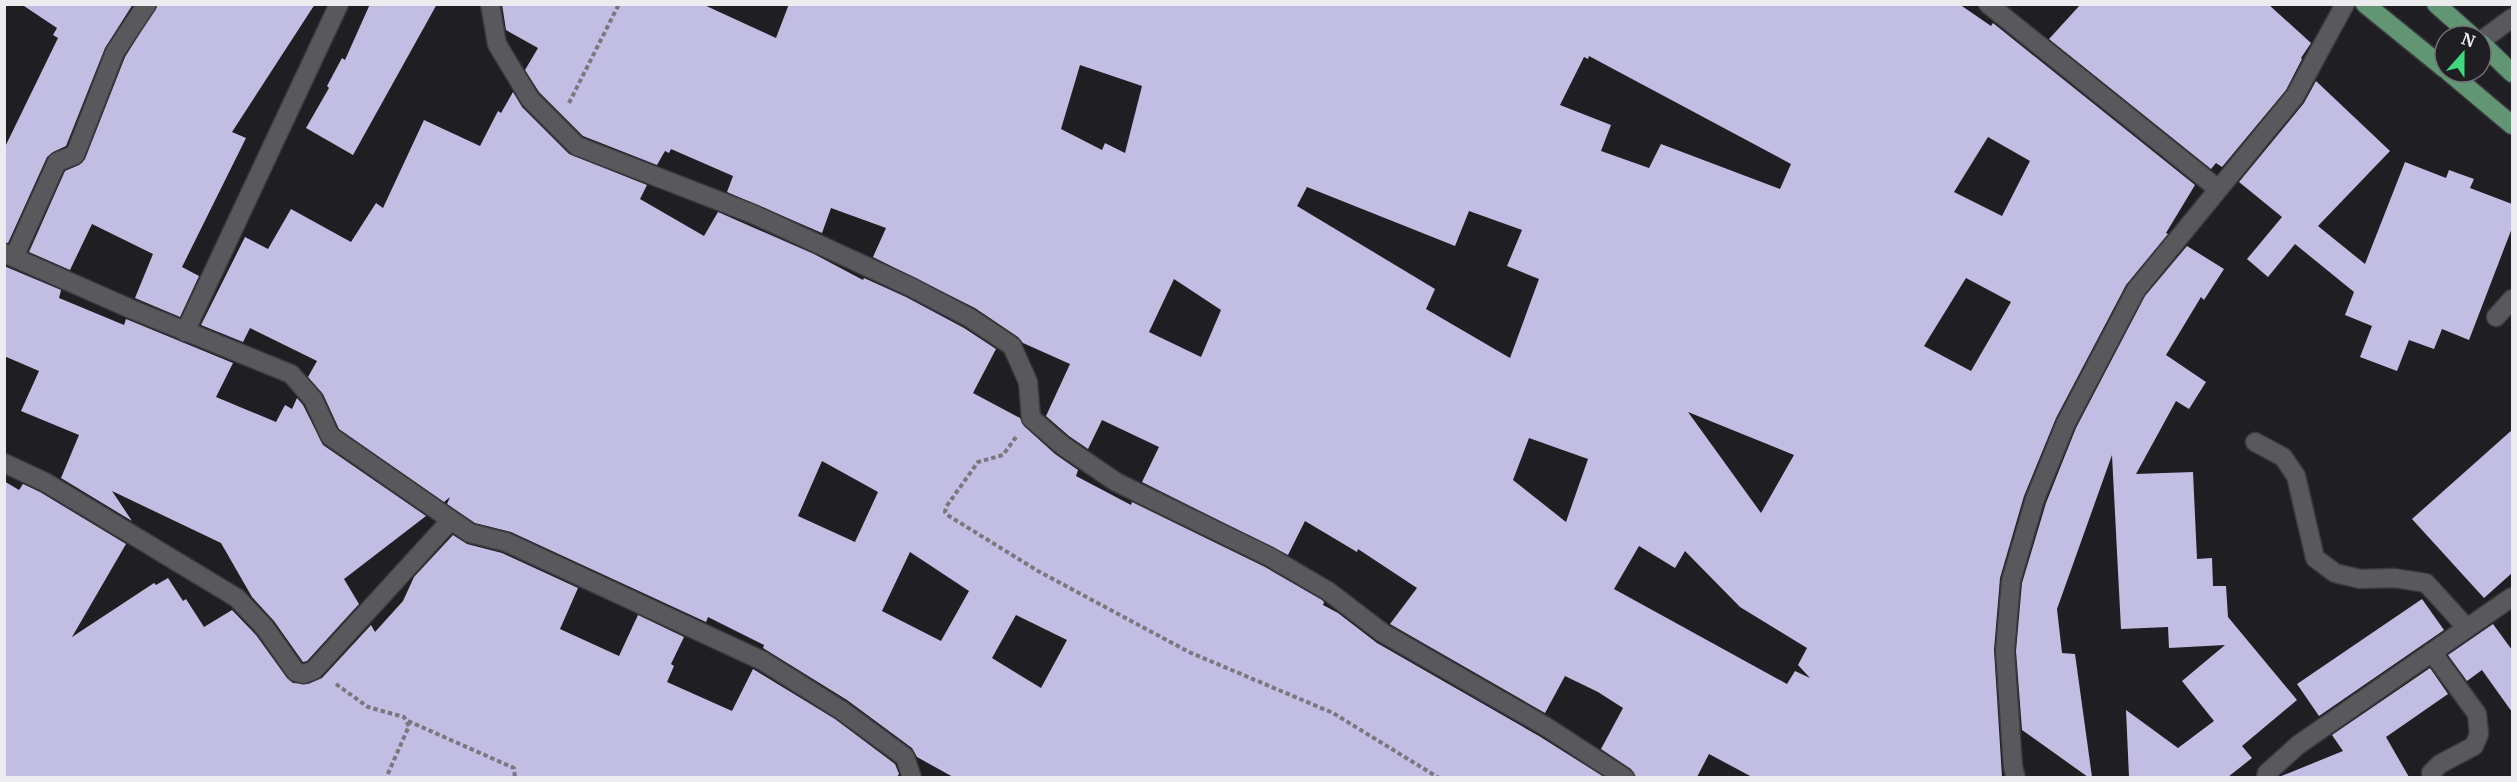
<svg xmlns="http://www.w3.org/2000/svg" width="2517" height="782" font-family="Merriweather,serif">
  <style>
    .building { fill: #c2bde2; fill-rule: evenodd }
    .lines { fill: none; stroke-linecap: round; stroke-linejoin: round }
    .minor-casing { stroke: #3b3a3e; stroke-width: 21 }
    .major-casing { stroke: #3b3a3e; stroke-width: 21 }
    .path { stroke: #79787c; stroke-width: 4; stroke-dasharray: 4.5 3; stroke-linecap: butt }
    .minor { stroke: #58585d; stroke-width: 18 }
    .major { stroke: #619573; stroke-width: 18 }
  </style>
  <rect width="100%" height="100%" fill="#1f1e23"/>
  <g class="building">
    <path d="M 21,4 L 133,4 L 105,48 L 66,146 L 53,152 L 47,157 L 8,243 L 4,242 L 4,149 L 58,38 L 53,35 L 57,28 Z"/>
    <path d="M 158,4 L 315,4 L 232,132 L 246,138 L 182,267 L 199,276 L 180,317 L 135,298 L 153,254 L 92,224 L 70,270 L 29,252 L 65,171 L 79,165 L 85,159 L 125,57 Z"/>
    <path d="M 370,4 L 437,4 L 353,155 L 306,128 L 329,88 L 327,86 L 342,58 L 345,60 Z"/>
    <path d="M 502,4 L 702,4 L 776,38 L 789,4 L 1959,4 L 1991,26 L 1993,23 L 2195,185 L 2166,233 L 2168,234 L 2126,285 L 2056,418 L 2024,496 L 2000,578 L 1994,650 L 2002,777 L 1752,777 L 1709,754 L 1697,777 L 1636,777 L 1631,769 L 1601,749 L 1623,708 L 1598,692 L 1565,676 L 1545,713 L 1390,624 L 1417,588 L 1358,549 L 1357,552 L 1305,521 L 1288,555 L 1142,482 L 1159,447 L 1102,420 L 1088,449 L 1069,436 L 1046,416 L 1070,364 L 1023,343 L 1018,337 L 975,308 L 873,257 L 886,228 L 831,208 L 822,233 L 727,192 L 733,176 L 671,149 L 669,153 L 665,151 L 657,165 L 583,136 L 539,92 L 525,70 L 538,48 L 506,30 ZM 1589,56 L 1791,164 L 1780,189 L 1661,144 L 1649,168 L 1601,151 L 1611,125 L 1560,105 L 1584,57 L 1588,59 ZM 1080,65 L 1142,86 L 1125,153 L 1105,143 L 1102,150 L 1061,129 ZM 1988,137 L 2030,161 L 2002,216 L 1954,192 ZM 1307,187 L 1455,246 L 1469,211 L 1522,230 L 1507,266 L 1539,279 L 1510,358 L 1426,309 L 1435,289 L 1297,206 ZM 1966,278 L 2011,302 L 1971,371 L 1924,346 ZM 1174,279 L 1221,310 L 1201,357 L 1149,332 ZM 1688,412 L 1794,455 L 1761,513 ZM 1529,438 L 1588,459 L 1566,522 L 1513,480 ZM 1639,546 L 1675,568 L 1685,551 L 1740,607 L 1807,648 L 1798,665 L 1810,678 L 1795,671 L 1787,684 L 1614,589 Z"/>
    <path d="M 2081,4 L 2268,4 L 2311,43 L 2301,58 L 2302,59 L 2286,90 L 2222,167 L 2216,163 L 2211,169 L 2049,39 Z"/>
    <path d="M 2316,81 L 2390,151 L 2318,226 L 2365,264 L 2405,162 L 2446,178 L 2449,170 L 2474,179 L 2470,188 L 2512,204 L 2512,228 L 2469,340 L 2442,329 L 2434,349 L 2409,340 L 2397,371 L 2360,357 L 2372,326 L 2345,315 L 2354,292 L 2295,244 L 2268,277 L 2247,259 L 2282,217 L 2239,182 L 2304,103 Z"/>
    <path d="M 513,92 L 522,107 L 569,154 L 647,185 L 640,199 L 704,236 L 718,212 L 814,254 L 863,280 L 864,278 L 906,297 L 964,328 L 996,349 L 973,393 L 1020,418 L 1024,426 L 1055,454 L 1078,470 L 1076,476 L 1131,505 L 1132,502 L 1265,567 L 1322,600 L 1324,602 L 1323,605 L 1338,613 L 1377,643 L 1539,736 L 1604,777 L 953,777 L 917,757 L 912,748 L 847,700 L 763,648 L 764,645 L 708,617 L 706,622 L 511,532 L 475,523 L 447,504 L 450,497 L 444,502 L 339,429 L 323,394 L 308,377 L 317,361 L 250,328 L 243,342 L 201,325 L 245,237 L 268,249 L 291,209 L 351,242 L 376,203 L 383,208 L 424,120 L 480,146 L 498,111 L 501,113 ZM 822,461 L 878,492 L 855,542 L 798,516 ZM 910,552 L 969,591 L 941,641 L 882,611 ZM 1016,615 L 1067,640 L 1041,688 L 992,658 Z"/>
    <path d="M 2187,246 L 2224,269 L 2204,300 L 2201,297 L 2166,355 L 2206,382 L 2189,409 L 2176,401 L 2136,474 L 2193,472 L 2197,559 L 2212,558 L 2213,586 L 2226,586 L 2228,617 L 2297,700 L 2242,746 L 2252,758 L 2228,777 L 2129,777 L 2126,710 L 2178,748 L 2214,721 L 2182,681 L 2225,645 L 2169,648 L 2168,627 L 2121,629 L 2112,455 L 2057,609 L 2062,653 L 2075,654 L 2092,777 L 2088,777 L 2022,730 L 2016,651 L 2022,583 L 2046,503 L 2076,428 L 2145,296 Z"/>
    <path d="M 4,266 L 61,290 L 59,298 L 124,325 L 126,319 L 233,363 L 216,397 L 276,422 L 285,405 L 292,409 L 297,398 L 303,405 L 323,445 L 426,516 L 344,579 L 359,604 L 307,661 L 303,662 L 274,621 L 252,597 L 221,543 L 112,491 L 132,521 L 61,478 L 79,435 L 21,411 L 39,371 L 4,356 Z"/>
    <path d="M 2512,430 L 2512,573 L 2484,598 L 2412,519 Z"/>
    <path d="M 4,481 L 19,490 L 23,484 L 40,492 L 126,544 L 72,637 L 154,583 L 156,585 L 168,578 L 183,601 L 186,599 L 204,627 L 232,610 L 256,635 L 287,678 L 293,683 L 308,684 L 322,678 L 371,625 L 375,632 L 403,601 L 414,577 L 453,535 L 467,544 L 502,553 L 578,588 L 560,629 L 619,656 L 638,615 L 684,637 L 671,664 L 674,666 L 667,682 L 732,711 L 753,669 L 835,719 L 895,764 L 899,774 L 897,777 L 4,777 Z"/>
    <path d="M 2422,599 L 2444,630 L 2319,716 L 2297,684 Z"/>
    <path d="M 2493,624 L 2512,650 L 2512,712 L 2482,670 L 2467,681 L 2448,655 Z"/>
    <path d="M 2430,668 L 2448,694 L 2386,737 L 2409,777 L 2279,777 L 2343,751 L 2332,735 Z"/>
  </g>
  <g class="lines">
    <defs>
      <g id="minor">
        <path d="M 490,4 L 497,44 L 530,99 L 577,146 L 753,214 L 911,287 L 970,318 L 1012,346 L 1028,382 L 1031,418 L 1062,445 L 1116,482 L 1270,557 L 1328,591 L 1383,633 L 1545,726 L 1625,778"/>
        <path d="M 1988,4 L 2217,188"/>
        <path d="M 2481,41 L 2512,18"/>
        <path d="M 4,253 L 131,309 L 291,374 L 313,399 L 330,436 L 470,533 L 506,542 L 763,661 L 841,710 L 905,757 L 912,778"/>
        <path d="M 14,257 L 57,162 L 75,155 L 115,52 L 147,4"/>
        <path d="M 2496,317 L 2512,299"/>
        <path d="M 185,332 L 339,4"/>
        <path d="M 2255,442 L 2283,457 L 2296,476 L 2315,558 L 2335,573 L 2360,579 L 2394,578 L 2426,583 L 2467,628"/>
        <path d="M 4,463 L 45,482 L 237,598 L 265,628 L 296,672 L 304,674 L 314,670 L 451,520"/>
        <path d="M 2016,778 L 2013,767 L 2005,651 L 2011,581 L 2035,499 L 2066,423 L 2136,290 L 2295,96 L 2345,4"/>
        <path d="M 2266,778 L 2267,773 L 2298,745 L 2512,597"/>
        <path d="M 2432,778 L 2431,773 L 2440,764 L 2474,746 L 2479,734 L 2477,714 L 2432,652"/>
      </g>
      <g id="major">
        <path d="M 2365,4 L 2445,69"/>
        <path d="M 2436,4 L 2472,36"/>
        <path d="M 2481,43 L 2512,73"/>
        <path d="M 2449,72 L 2512,125"/>
      </g>
    </defs>
    <use href="#minor" class="minor-casing"/>
    <use href="#major" class="major-casing"/>
    <g class="path">
      <path d="M 709,4 L 715,4"/>
      <path d="M 569,103 L 619,4"/>
      <path d="M 1016,437 L 1003,455 L 978,462 L 946,507 L 945,512 L 949,516 L 1038,571 L 1189,652 L 1333,713 L 1439,778"/>
      <path d="M 336,684 L 368,707 L 404,717 L 409,726 L 386,778"/>
      <path d="M 408,721 L 514,768 L 515,778"/>
    </g>
    <use href="#minor" class="minor"/>
    <use href="#major" class="major"/>
  </g>
  <rect width="2517" height="782" fill="none" stroke="#ececef" stroke-width="12"/>
  <g transform="translate(2463 54) rotate(21)"><circle r="28" fill="#1f1e23" stroke="#717075" stroke-width="1.5"/>
  <path d="M0-4.5L10 22L0 15L-10 22Z" fill="#41d77c"/>
  <text y="-9" font-size="16" font-weight="bold" text-anchor="middle" fill="#ececef">N</text>
  </g>
</svg>
